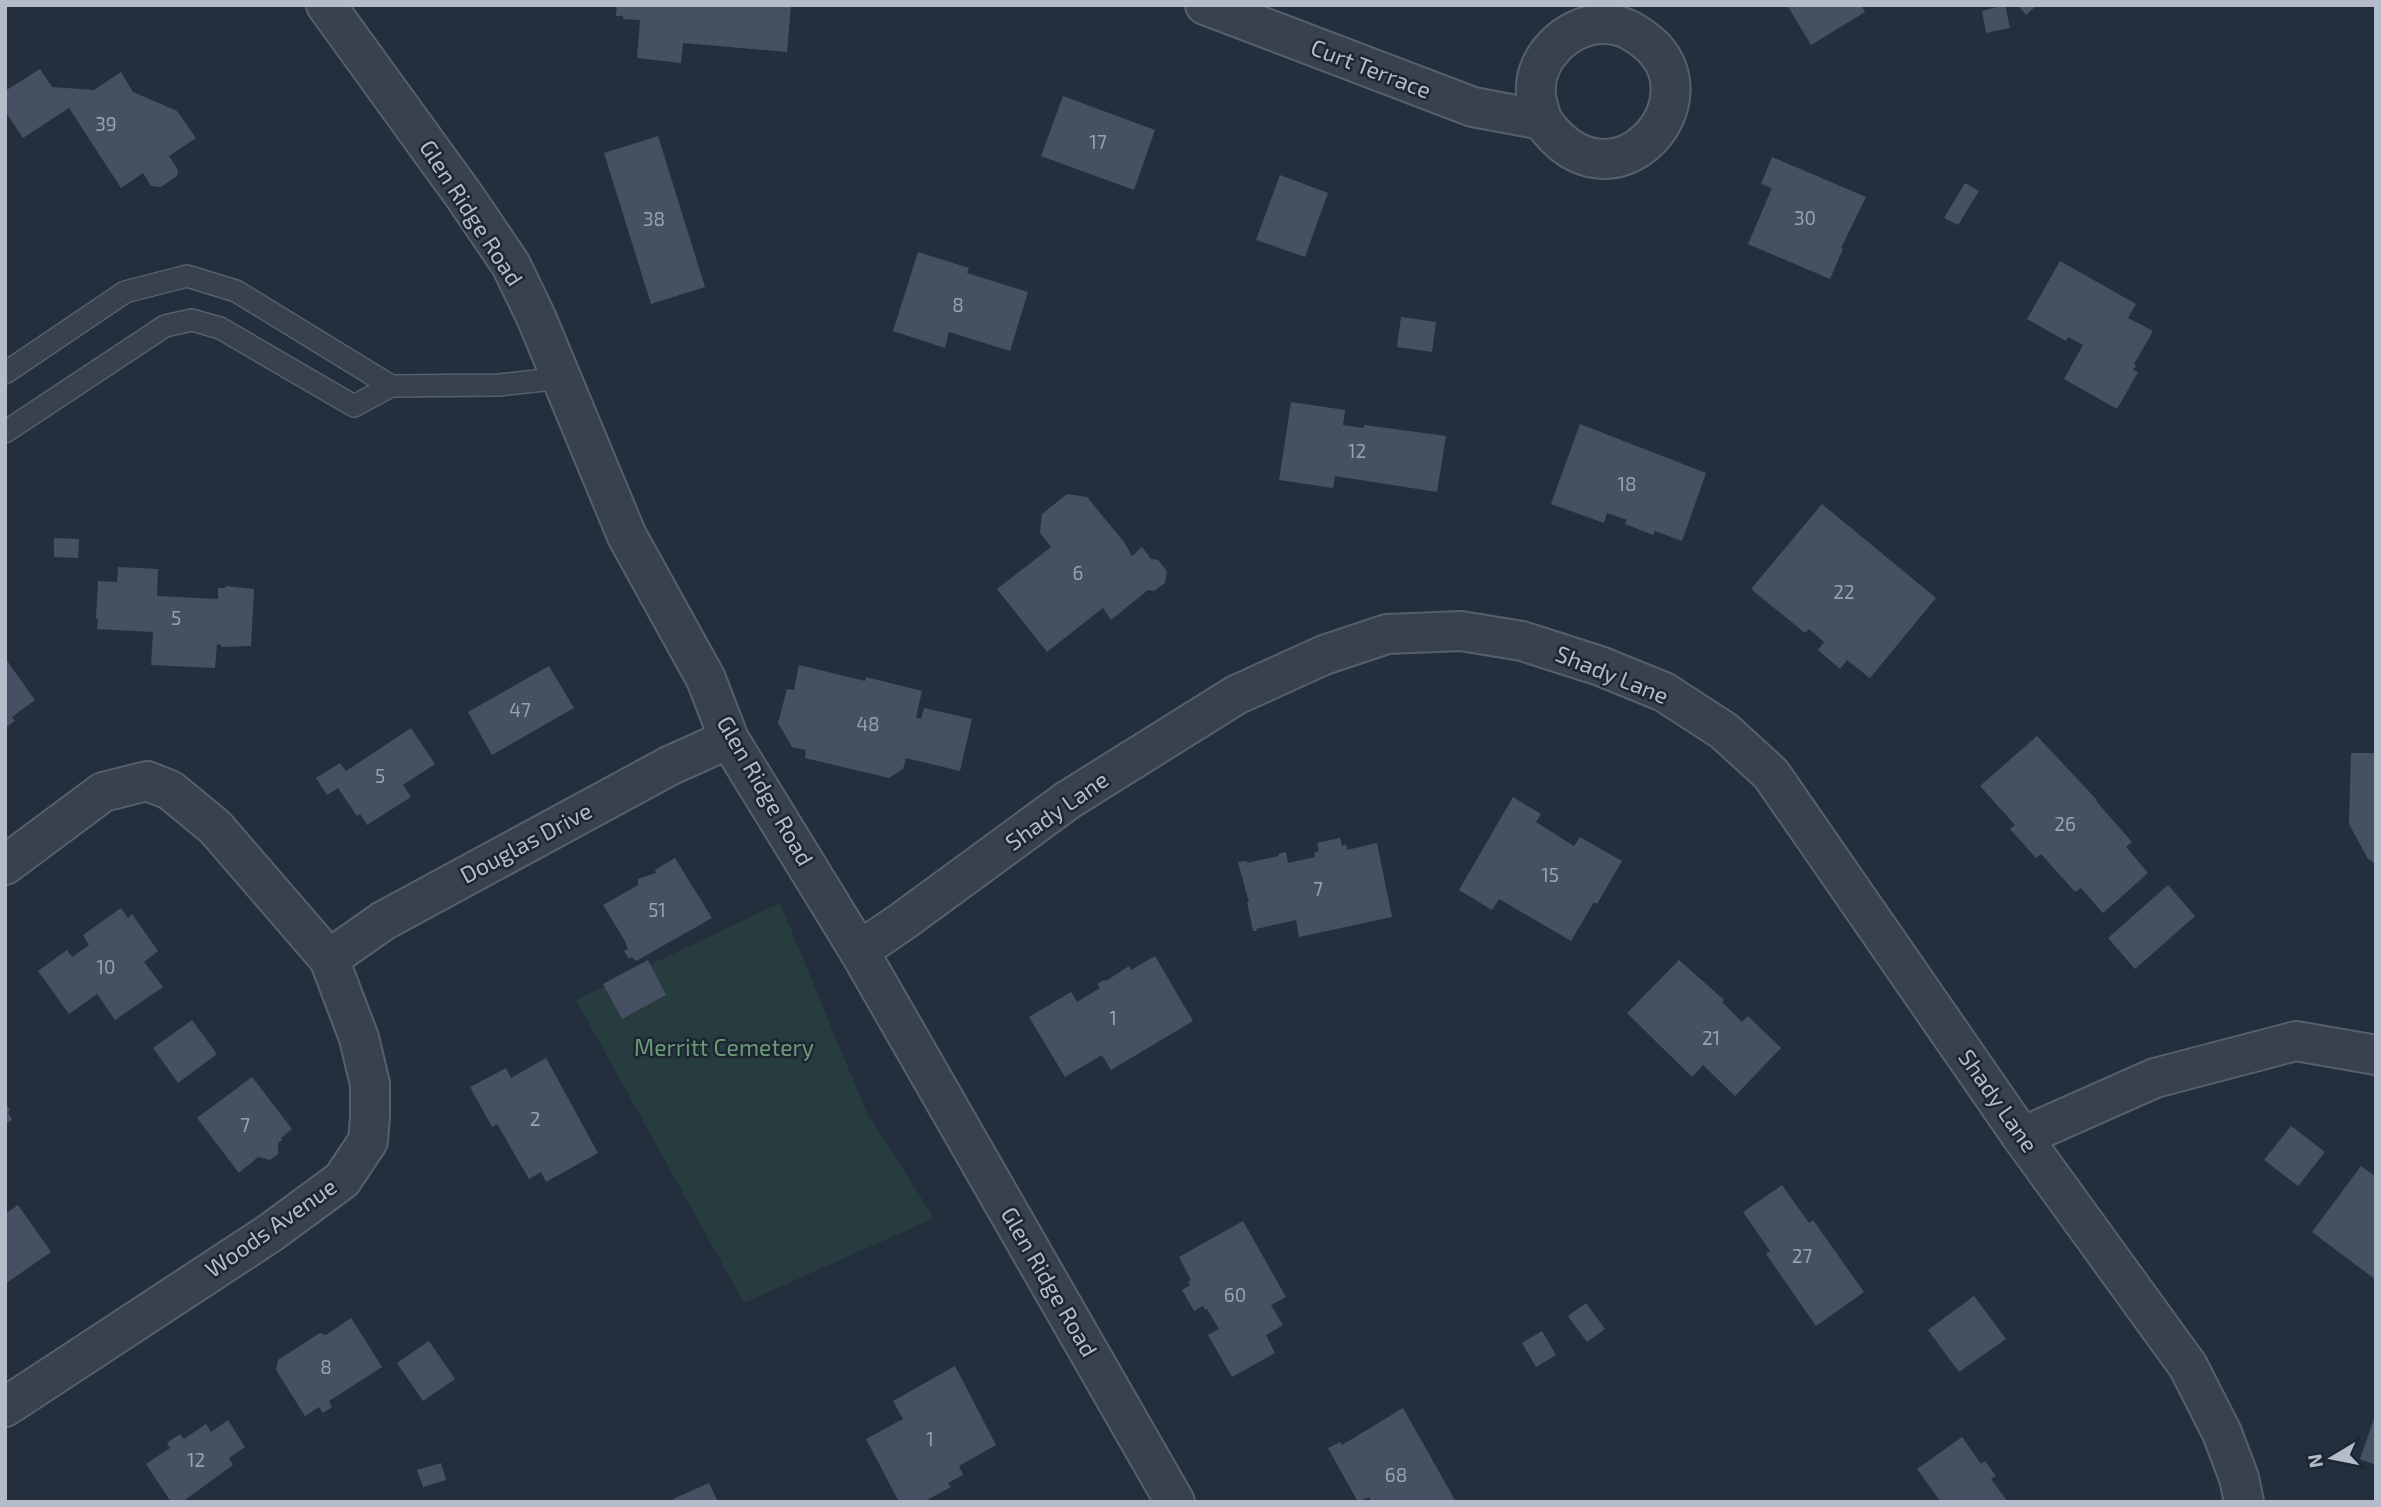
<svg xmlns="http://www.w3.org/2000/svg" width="2381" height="1507" font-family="'Exo 2',sans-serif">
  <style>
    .green { fill: #263c3f }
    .building { fill: #455162 }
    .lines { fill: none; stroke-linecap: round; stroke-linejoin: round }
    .service-casing { stroke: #565f6c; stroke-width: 24 }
    .minor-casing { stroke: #565f6c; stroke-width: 42 }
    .service { stroke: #38414e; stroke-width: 21 }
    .minor { stroke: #38414e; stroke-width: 38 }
    .labels { text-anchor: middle; stroke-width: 5; stroke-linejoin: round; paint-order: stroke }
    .number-label { font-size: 19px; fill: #98a1af }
    .street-label { font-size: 23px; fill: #b4bcc9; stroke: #1d2633 }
    .park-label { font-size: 23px; fill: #6b9a76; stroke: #1d2633 }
  </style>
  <rect width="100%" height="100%" fill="#242f3e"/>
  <path class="green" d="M 780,903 L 866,1111 L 934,1218 L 744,1303 L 576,1000 Z"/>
  <g class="building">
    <path d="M 617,5 L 791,5 L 787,52 L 683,43 L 681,63 L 637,58 L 640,20 L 623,19 L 623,16 L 616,16 Z"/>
    <path d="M 1787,5 L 1861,5 L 1865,12 L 1811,45 Z"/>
    <path d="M 2005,5 L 2010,28 L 1986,33 L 1982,11 Z"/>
    <path d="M 2018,5 L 2037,5 L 2026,15 Z"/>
    <path d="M 40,69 L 52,87 L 94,90 L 121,72 L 133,92 L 177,111 L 196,138 L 169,156 L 178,170 L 177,176 L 161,187 L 151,186 L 143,173 L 121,188 L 69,108 L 23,138 L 5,111 L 5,91 Z"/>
    <path d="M 1063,96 L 1155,130 L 1134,190 L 1041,156 Z"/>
    <path d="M 658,136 L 705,287 L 651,304 L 604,153 Z"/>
    <path d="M 1772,157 L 1866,197 L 1841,248 L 1843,249 L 1830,279 L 1748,244 L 1772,188 L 1761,184 Z"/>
    <path d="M 1280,175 L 1328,193 L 1305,257 L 1256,240 Z"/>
    <path d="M 1965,183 L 1979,191 L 1958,225 L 1944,218 Z"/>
    <path d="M 918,252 L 969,268 L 967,273 L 1028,292 L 1010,351 L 949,332 L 945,348 L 893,331 Z"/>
    <path d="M 2060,261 L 2136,304 L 2128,318 L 2153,331 L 2134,364 L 2136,366 L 2133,370 L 2138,372 L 2117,409 L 2064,379 L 2083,345 L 2068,337 L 2066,341 L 2027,319 Z"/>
    <path d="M 1401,317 L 1436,322 L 1432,352 L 1397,347 Z"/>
    <path d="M 1291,402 L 1345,410 L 1343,425 L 1364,428 L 1364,425 L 1446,436 L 1437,492 L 1335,476 L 1333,488 L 1279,480 Z"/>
    <path d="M 1580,424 L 1706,473 L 1682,541 L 1655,531 L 1653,535 L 1625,524 L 1627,520 L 1607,513 L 1604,523 L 1551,504 Z"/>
    <path d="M 1067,494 L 1087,497 L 1124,542 L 1132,556 L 1142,547 L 1151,559 L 1158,560 L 1167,571 L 1165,583 L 1154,591 L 1148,590 L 1111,620 L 1103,608 L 1047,652 L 997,589 L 1051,547 L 1040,533 L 1042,514 Z"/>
    <path d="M 1822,504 L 1936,598 L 1870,678 L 1847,660 L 1840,669 L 1818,650 L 1824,642 L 1809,629 L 1805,633 L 1751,589 Z"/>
    <path d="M 54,538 L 79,539 L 78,558 L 54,557 Z"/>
    <path d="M 118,567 L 158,569 L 157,596 L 218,599 L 218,588 L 225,588 L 226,586 L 254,589 L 251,646 L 221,647 L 221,645 L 217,644 L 215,668 L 151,665 L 153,632 L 97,629 L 98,619 L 96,619 L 98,581 L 117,582 Z"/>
    <path d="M 5,658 L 35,700 L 12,717 L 15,721 L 5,728 Z"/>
    <path d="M 799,665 L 865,681 L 866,677 L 922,691 L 916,717 L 921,719 L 924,708 L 972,719 L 960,771 L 906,758 L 903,769 L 889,778 L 805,758 L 806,750 L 792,747 L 778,723 L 787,689 L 794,690 Z"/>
    <path d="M 549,666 L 574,708 L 492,755 L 468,712 Z"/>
    <path d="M 411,728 L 435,764 L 403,785 L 411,797 L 367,825 L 360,814 L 357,816 L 338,788 L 327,795 L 316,778 L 340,763 L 346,771 Z"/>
    <path d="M 2037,736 L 2097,800 L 2096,801 L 2132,842 L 2126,847 L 2148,873 L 2103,913 L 2081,888 L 2075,892 L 2041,854 L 2036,858 L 2010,829 L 2015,825 L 1980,786 Z"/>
    <path d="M 2351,753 L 2376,753 L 2376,864 L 2368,859 L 2349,824 Z"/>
    <path d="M 1513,797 L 1541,814 L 1536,822 L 1574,846 L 1580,837 L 1622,861 L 1597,904 L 1594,902 L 1571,941 L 1499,899 L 1492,910 L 1459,890 Z"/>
    <path d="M 1340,838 L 1342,846 L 1346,844 L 1347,850 L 1377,843 L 1392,917 L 1299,937 L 1296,920 L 1256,929 L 1257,931 L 1253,931 L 1247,902 L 1249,902 L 1238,862 L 1247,861 L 1247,863 L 1279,856 L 1278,854 L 1286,852 L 1288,863 L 1315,857 L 1314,853 L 1319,851 L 1317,843 Z"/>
    <path d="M 675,858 L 712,918 L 636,961 L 632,957 L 629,959 L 624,951 L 628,949 L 625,941 L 603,905 L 638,885 L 638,879 L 656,873 L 655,870 Z"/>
    <path d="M 2168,885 L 2195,916 L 2135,969 L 2108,938 Z"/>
    <path d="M 121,908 L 128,918 L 132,914 L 158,951 L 144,962 L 163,987 L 115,1020 L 97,994 L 69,1014 L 38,971 L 67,950 L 72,957 L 89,945 L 83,935 Z"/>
    <path d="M 1155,956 L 1193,1021 L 1111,1070 L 1102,1055 L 1065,1077 L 1029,1017 L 1071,992 L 1077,1002 L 1100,988 L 1097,984 L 1104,980 L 1106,981 L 1129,966 L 1131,970 Z"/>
    <path d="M 648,960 L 666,995 L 622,1019 L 603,984 Z"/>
    <path d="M 1679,960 L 1724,1000 L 1722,1002 L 1742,1022 L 1748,1016 L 1781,1048 L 1735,1096 L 1703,1065 L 1692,1077 L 1627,1013 Z"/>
    <path d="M 192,1020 L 217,1054 L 178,1083 L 153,1048 Z"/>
    <path d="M 546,1058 L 598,1153 L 546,1182 L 541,1172 L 529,1179 L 497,1124 L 492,1127 L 470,1087 L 506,1068 L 511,1078 Z"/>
    <path d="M 252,1077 L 292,1129 L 281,1138 L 282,1140 L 278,1143 L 278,1154 L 270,1160 L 258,1157 L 239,1173 L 197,1118 Z"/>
    <path d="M 5,1102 L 10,1110 L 8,1112 L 12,1120 L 5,1124 Z"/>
    <path d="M 2291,1126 L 2325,1152 L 2298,1186 L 2264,1160 Z"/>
    <path d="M 2361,1166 L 2376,1177 L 2376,1280 L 2312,1232 Z"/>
    <path d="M 1782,1185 L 1809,1223 L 1813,1220 L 1864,1292 L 1816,1326 L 1766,1254 L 1770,1251 L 1743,1212 Z"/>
    <path d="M 18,1205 L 51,1252 L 5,1284 L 5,1214 Z"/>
    <path d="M 1243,1221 L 1286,1297 L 1271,1305 L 1283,1325 L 1266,1335 L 1275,1353 L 1232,1377 L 1208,1335 L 1219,1329 L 1207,1309 L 1205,1310 L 1203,1306 L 1194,1311 L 1182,1290 L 1190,1285 L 1188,1282 L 1191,1280 L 1179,1257 Z"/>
    <path d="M 1974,1296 L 2006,1339 L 1959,1372 L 1928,1330 Z"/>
    <path d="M 1586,1303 L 1605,1329 L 1587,1342 L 1568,1316 Z"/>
    <path d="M 351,1318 L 382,1367 L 329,1401 L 332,1407 L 323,1413 L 319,1407 L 305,1416 L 276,1370 L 278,1360 L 320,1333 L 326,1335 Z"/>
    <path d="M 1542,1331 L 1556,1355 L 1536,1367 L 1522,1343 Z"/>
    <path d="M 429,1341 L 455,1379 L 423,1401 L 397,1363 Z"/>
    <path d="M 955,1366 L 996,1445 L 959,1466 L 963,1475 L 948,1483 L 951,1487 L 923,1502 L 899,1502 L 866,1439 L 903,1419 L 893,1401 Z"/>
    <path d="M 1403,1408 L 1456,1502 L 1372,1502 L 1369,1497 L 1358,1502 L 1328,1448 L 1340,1442 L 1342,1445 Z"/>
    <path d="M 2375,1416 L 2376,1416 L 2376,1465 L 2360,1459 Z"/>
    <path d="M 228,1420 L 245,1447 L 229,1458 L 233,1465 L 182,1502 L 171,1502 L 146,1464 L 170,1448 L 167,1443 L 180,1434 L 184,1439 L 206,1424 L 211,1432 Z"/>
    <path d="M 1962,1437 L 1981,1464 L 1985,1461 L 1996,1476 L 1991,1479 L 2008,1502 L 1941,1502 L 1917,1469 Z"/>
    <path d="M 441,1463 L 446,1480 L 423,1487 L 417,1470 Z"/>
    <path d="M 709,1483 L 718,1502 L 674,1502 L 673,1499 Z"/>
  </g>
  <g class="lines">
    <defs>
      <g id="service">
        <path d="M 5,373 L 125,292 L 187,276 L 236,291 L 391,386"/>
        <path d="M 5,432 L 165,326 L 192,320 L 220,328 L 354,406 L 391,386 L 499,385 L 562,378"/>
      </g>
      <g id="minor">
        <path d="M 326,5 L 465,197 L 511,265 L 536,317 L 627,536 L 706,679 L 729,739 L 859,951 L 1175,1502"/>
        <path d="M 1205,5 L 1473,107 L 1542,120 C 1613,222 1719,98 1646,41 C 1633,31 1620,23 1602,24 C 1568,25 1533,57 1536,94 C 1536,102 1540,111 1542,120"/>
        <path d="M 5,865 L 103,792 L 147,781 L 170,790 L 215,827 L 329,959 L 359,1038 L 370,1084 L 370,1117 L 368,1141 L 342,1180 L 270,1233 L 5,1407"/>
        <path d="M 859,951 L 903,921 L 1068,800 L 1236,695 L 1324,655 L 1387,634 L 1461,631 L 1522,641 L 1600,666 L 1664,692 L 1724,731 L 1771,774 L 2022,1137 L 2188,1366 L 2222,1433 L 2239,1478 L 2244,1502"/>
        <path d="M 329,959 L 383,921 L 669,766 L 729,739"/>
        <path d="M 2022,1137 L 2155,1078 L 2296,1041 L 2376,1055"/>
      </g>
    </defs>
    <use href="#service" class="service-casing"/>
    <use href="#minor" class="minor-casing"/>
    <use href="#service" class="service"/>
    <use href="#minor" class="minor"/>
  </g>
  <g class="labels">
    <g class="number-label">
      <text x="106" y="131">39</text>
      <text x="1098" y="149">17</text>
      <text x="1805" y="225">30</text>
      <text x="654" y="226">38</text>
      <text x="958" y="312">8</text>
      <text x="1357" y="458">12</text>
      <text x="1627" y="491">18</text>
      <text x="1078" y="580">6</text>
      <text x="1844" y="599">22</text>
      <text x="176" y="625">5</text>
      <text x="520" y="717">47</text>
      <text x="868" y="731">48</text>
      <text x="380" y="783">5</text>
      <text x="2065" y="831">26</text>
      <text x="1550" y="882">15</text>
      <text x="1318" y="896">7</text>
      <text x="657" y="917">51</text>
      <text x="106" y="974">10</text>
      <text x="1113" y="1025">1</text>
      <text x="1711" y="1045">21</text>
      <text x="535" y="1126">2</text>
      <text x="245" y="1132">7</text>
      <text x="1802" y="1263">27</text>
      <text x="1235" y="1302">60</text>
      <text x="326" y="1374">8</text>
      <text x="930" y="1446">1</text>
      <text x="196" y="1467">12</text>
      <text x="1396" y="1482">68</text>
    </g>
    <g class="street-label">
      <text transform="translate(1371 69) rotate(21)" y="8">Curt Terrace</text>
      <text transform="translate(471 213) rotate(57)" y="8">Glen Ridge Road</text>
      <text transform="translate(1612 675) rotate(22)" y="8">Shady Lane</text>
      <text transform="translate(765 791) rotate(60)" y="8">Glen Ridge Road</text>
      <text transform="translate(1057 811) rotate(-35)" y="8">Shady Lane</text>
      <text transform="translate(526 843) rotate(-28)" y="8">Douglas Drive</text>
      <text transform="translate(1998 1101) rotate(55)" y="8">Shady Lane</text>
      <text transform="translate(271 1228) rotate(-35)" y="8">Woods Avenue</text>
      <text transform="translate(1049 1282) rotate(60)" y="8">Glen Ridge Road</text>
    </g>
    <g class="park-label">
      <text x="724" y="1056">Merritt Cemetery</text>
    </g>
  </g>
  <rect width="2381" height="1507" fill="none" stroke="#b4bcc9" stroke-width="14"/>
  <g transform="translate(2332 1458) rotate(260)" stroke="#1d2633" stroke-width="5" paint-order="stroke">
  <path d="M0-5L12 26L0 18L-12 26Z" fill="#b4bcc9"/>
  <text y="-10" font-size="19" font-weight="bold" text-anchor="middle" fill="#b4bcc9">N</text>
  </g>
</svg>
